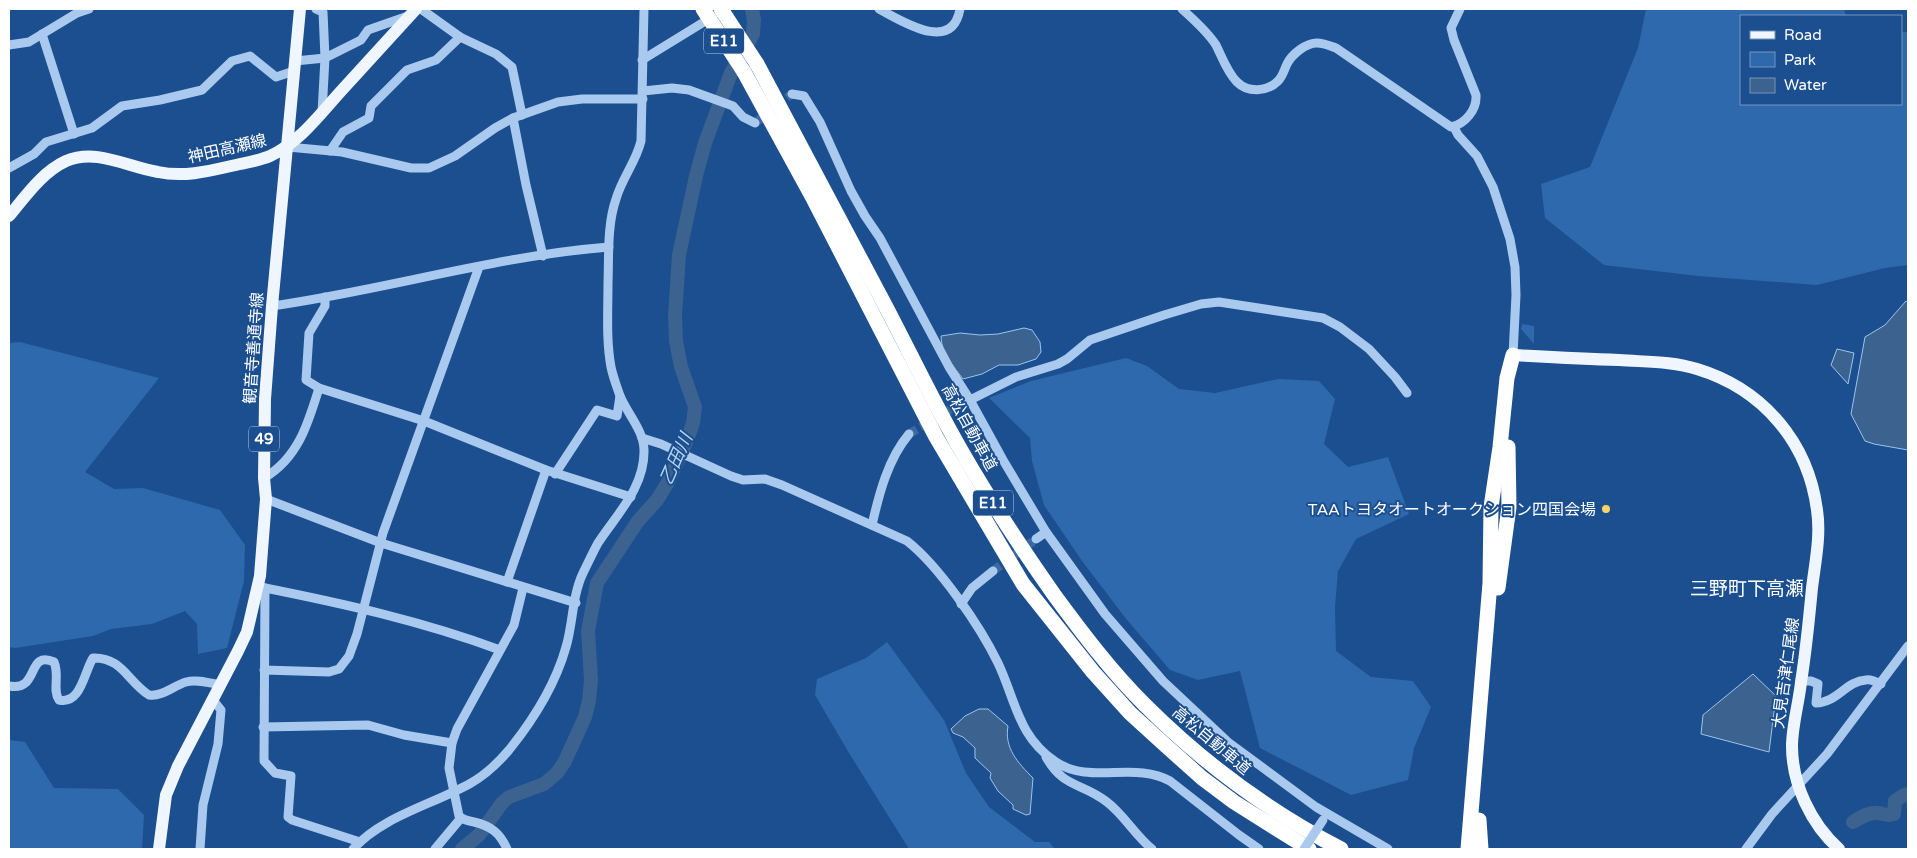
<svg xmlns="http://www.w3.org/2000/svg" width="1917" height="858" font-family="'Varela Round','Noto Sans JP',sans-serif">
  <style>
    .green { fill: #2e69ad }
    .water { fill: #3c6290; stroke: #9cc4f0 }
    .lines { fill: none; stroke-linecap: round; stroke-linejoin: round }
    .river { stroke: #3c6290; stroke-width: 14 }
    .minor-tunnel { stroke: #3d69a0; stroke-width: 9; stroke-dasharray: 9 4.5; stroke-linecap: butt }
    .minor { stroke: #a9c9ee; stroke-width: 9 }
    .major { stroke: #f0f6ff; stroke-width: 12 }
    .highway { stroke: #fff; stroke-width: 15 }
    .minor-bridge { stroke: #a9c9ee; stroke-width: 9 }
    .highway-bridge { stroke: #fff; stroke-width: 15 }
    .poi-dot { fill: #ffd166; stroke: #1b4f8f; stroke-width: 2 }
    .labels { text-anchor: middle; stroke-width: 4; stroke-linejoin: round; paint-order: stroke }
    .shield { fill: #1b4f8f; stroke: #bbcadd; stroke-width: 1 }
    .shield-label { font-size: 15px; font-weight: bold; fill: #fff }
    .street-label { font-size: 16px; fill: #fff; stroke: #1b4f8f }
    .poi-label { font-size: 16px; fill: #fff; stroke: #1b4f8f; text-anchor: end }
    .water-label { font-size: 18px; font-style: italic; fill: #b5d3f5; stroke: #1b4f8f }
    .quarter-label { font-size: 19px; fill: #fff; stroke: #1b4f8f }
  </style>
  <rect width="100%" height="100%" fill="#1b4f8f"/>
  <g class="green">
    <path d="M 1646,9 L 1844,9 L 1846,16 L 1741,16 L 1741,104 L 1901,104 L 1901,32 L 1908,32 L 1908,265 L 1885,268 L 1817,285 L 1698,276 L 1604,265 L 1545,218 L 1541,184 L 1590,167 L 1638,48 Z"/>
    <path d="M 1522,324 L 1534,326 L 1534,344 L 1521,329 Z"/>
    <path d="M 20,342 L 159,378 L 85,472 L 114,489 L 143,488 L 220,510 L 245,545 L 244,581 L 227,648 L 198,654 L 197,624 L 185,611 L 152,624 L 111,629 L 93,636 L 15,648 L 9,647 L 9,343 Z"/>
    <path d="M 1126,358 L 1147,366 L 1179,389 L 1215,393 L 1278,379 L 1319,381 L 1335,399 L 1324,444 L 1348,467 L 1388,457 L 1409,514 L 1356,539 L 1338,571 L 1335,607 L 1336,651 L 1371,677 L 1413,681 L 1431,707 L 1414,748 L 1408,780 L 1351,795 L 1260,748 L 1240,671 L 1198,680 L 1170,670 L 1127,620 L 1082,561 L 1044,505 L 1032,461 L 1030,438 L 989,398 L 1031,381 Z"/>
    <path d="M 887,642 L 944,720 L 966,773 L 989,807 L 1035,842 L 1049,842 L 1055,849 L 909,849 L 849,753 L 815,695 L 817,679 L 866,658 Z"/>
    <path d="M 9,740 L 25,742 L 54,788 L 118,789 L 144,815 L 142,849 L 9,849 Z"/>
  </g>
  <g class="water">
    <path d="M 1906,301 L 1908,302 L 1908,450 L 1874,444 L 1865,441 L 1851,414 L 1865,337 L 1885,325 Z"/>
    <path d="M 1024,328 L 1032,330 L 1040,342 L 1041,352 L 1036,359 L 1018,365 L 999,365 L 982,374 L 963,379 C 953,366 941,353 941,336 L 960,333 L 980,335 L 998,334 Z"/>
    <path d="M 1837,349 L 1854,353 L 1848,384 L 1831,365 Z"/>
    <path d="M 1753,674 L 1776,696 L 1769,752 L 1701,734 L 1703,715 Z"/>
    <path d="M 979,709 L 988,709 L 1008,726 C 1004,748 1018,763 1033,778 L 1030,814 L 1026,815 L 1013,809 L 1013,805 L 998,791 L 990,778 L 991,773 L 975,758 L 975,748 L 963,737 L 953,733 L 951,729 L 965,716 Z"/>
  </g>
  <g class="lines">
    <g class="river">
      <path d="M 1853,822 C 1860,818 1868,812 1877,813 C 1884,813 1886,817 1894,814 L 1895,801 L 1904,795 L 1908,794"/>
      <path d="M 462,849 L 479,835 L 502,803 L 509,797 L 544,784 L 557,773 L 565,761 L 585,717 L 589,701 L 591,680 L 588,631 L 597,583 L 638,521 L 657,500 L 667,484 L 687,440 L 693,423 L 695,407 L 681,367 L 676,341 L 675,316 L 679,255 L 696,176 L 705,143 L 731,73 L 753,34 L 754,20 L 752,9"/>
    </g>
    <g class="minor-tunnel">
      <path d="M 755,123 L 792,94"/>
      <path d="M 909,434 L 956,406"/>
      <path d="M 993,571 L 1036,539"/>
    </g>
    <g class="minor">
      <path d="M 421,9 L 460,37 L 496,54 L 512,67 L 522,115"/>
      <path d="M 879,9 C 902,21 952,54 960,9"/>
      <path d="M 1182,9 C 1194,20 1207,31 1216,45 C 1222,57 1227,72 1237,82 C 1248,93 1267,92 1278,81 C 1283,76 1284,70 1287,64 C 1292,54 1306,43 1317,43 C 1324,43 1330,46 1336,48 L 1451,127 C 1465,124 1477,110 1476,95 L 1454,40 L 1451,28 L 1460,9"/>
      <path d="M 42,34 L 74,134"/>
      <path d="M 9,45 L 29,42 L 77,13 L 89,9"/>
      <path d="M 642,60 L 712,17"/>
      <path d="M 295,61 L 325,58 L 323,12 L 316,9"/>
      <path d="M 643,91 L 672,88 L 689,90 L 733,106 L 743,117 L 755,123"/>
      <path d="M 792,94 L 804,96 L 820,122 L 851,191 L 865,216 L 880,238 L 949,367 L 970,400 L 1003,460 L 1046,532 L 1105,614 L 1163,681 L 1228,742 L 1316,807 L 1388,849"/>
      <path d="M 322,113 L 325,58 L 361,40 L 368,30 L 408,16"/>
      <path d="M 513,118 L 526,185 L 543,256"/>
      <path d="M 1454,127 L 1458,135 L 1477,156 L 1493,187 L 1510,239 L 1515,267 L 1516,295 L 1513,355"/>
      <path d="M 288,147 L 342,152 L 411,168 L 429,168 L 455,156 L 495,128 L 513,118 L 558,102 L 582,99 L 643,99"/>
      <path d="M 330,151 L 343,132 L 369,118 L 371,106 L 407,70 L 436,60 L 460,37"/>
      <path d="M 9,168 L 34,154 L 46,142 L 92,128 L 122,106 L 160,100 L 202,90 L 232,61 L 250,56 L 276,77 L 294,71"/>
      <path d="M 325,297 L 325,306 L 309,333 L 306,380 L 319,388 L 424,421 L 546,470 L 631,497"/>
      <path d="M 272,306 C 385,290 495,256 609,247"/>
      <path d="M 956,406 L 970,400 L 1016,377 L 1058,364 L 1067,359 L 1090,340 L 1164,315 L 1201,304 L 1219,302 L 1323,318 L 1340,327 L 1369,349 L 1395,377 L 1407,393"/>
      <path d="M 642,438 L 661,444 L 731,476 L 743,480 L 765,479 L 782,485 L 907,541 C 939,566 980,626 998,663 C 1016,701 1018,737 1056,762 C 1090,785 1135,761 1170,781 L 1239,835 L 1259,849"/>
      <path d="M 555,474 L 597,410 L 617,416 L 620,396"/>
      <path d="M 264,478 C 298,458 308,424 319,388"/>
      <path d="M 266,499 L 381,543 L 576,603"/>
      <path d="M 872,525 C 879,494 888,459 909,434"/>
      <path d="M 1036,539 L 1046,532"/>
      <path d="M 507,582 L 546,470"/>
      <path d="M 260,587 C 341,603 422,621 500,650"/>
      <path d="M 265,588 L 264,761 L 275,773 L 291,776 L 288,817 L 292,820 L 360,842"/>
      <path d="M 961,604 L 972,588 L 993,571"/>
      <path d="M 264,670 L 329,672 L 339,669 L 349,656 L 357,634 L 383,533 L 479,267"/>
      <path d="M 1802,681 L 1811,681 L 1818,684 L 1816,703 C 1837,703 1846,681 1866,680 C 1870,679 1877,682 1881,684"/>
      <path d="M 9,686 C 40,692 26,650 54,662 C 60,675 52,690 59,700 C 81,705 84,672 93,658 C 122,657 128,682 149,695 C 162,697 173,686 186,682 C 197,679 210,683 221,685"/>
      <path d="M 263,727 L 368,725 L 404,735 L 452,743"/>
      <path d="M 1046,757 C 1064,789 1082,782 1107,802 C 1124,815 1135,835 1152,849"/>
      <path d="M 200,849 L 203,805 L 218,744 L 221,710 L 213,700"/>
      <path d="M 353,849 C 383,816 432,805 471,783 C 485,775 498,763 509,750 C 534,719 555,686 566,647 C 573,624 572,596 583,573 C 588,563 593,552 598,543 C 617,514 645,487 644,450 C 644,431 627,413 620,396 C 617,387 613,377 611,367 C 606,340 608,311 608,283 C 609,255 607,225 616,199 C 622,178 636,162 641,141 L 644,9"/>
      <path d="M 435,849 L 461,818"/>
      <path d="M 507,849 C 500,833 491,826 474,822 C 468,821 463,820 459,816 L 449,768 L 452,743 L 457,729 L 514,625 L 523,588"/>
      <path d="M 1746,849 L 1772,814 L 1827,754 L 1908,646"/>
    </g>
    <g class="major">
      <path d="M 9,216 C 25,197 42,172 66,161 C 97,148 127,167 158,172 C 186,178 213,170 240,164 C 250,162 261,160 270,156 C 300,142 320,114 342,90 C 367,63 391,36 416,9"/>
      <path d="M 1513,355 C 1548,357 1584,359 1619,360 C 1645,362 1672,361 1697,369 C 1763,389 1808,442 1817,510 C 1821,536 1815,563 1812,588 C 1809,620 1806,651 1801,682 C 1799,702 1792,726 1792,746 C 1792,784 1811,824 1839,849"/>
      <path d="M 159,849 L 166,795 L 178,766 L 238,651 L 247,632 L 260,576 L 266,499 L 264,478 L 265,399 L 272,306 L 300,9"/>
    </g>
    <g class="highway">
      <path d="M 757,64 C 800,144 843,225 886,307 C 907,347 926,387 948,427 C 980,486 1017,542 1055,596 C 1083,634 1111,671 1144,704 C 1202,762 1268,811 1341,849"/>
      <path d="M 744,72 L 814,200 L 936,437 L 1023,584 L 1093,672 L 1130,713 L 1164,744 L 1202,778 L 1234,802 L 1309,849"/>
      <path d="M 1498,588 L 1509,507 L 1508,447"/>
      <path d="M 1479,820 L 1481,849"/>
      <path d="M 1468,849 L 1490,583 L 1491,507 L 1500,447 L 1507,378 L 1513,355"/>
    </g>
    <path class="minor-bridge" d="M 1304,849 L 1323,820"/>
    <g class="highway-bridge">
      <path d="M 703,9 L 744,72"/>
      <path d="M 721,9 L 757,64"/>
    </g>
  </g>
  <circle class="poi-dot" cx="1606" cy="509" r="5"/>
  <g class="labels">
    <g class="shield">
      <rect x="704" y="28.5" width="40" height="25" rx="4"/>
      <rect x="249" y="426.5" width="30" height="25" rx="4"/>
      <rect x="973" y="490.5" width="40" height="25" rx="4"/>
    </g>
    <g class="shield-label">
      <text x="724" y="46">E11</text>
      <text x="264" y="444">49</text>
      <text x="993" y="508">E11</text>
    </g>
    <g class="street-label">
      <text transform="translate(227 148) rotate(-13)" y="6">神田高瀬線</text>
      <text transform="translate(253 348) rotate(-86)" y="6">観音寺善通寺線</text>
      <text transform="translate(970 427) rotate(61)" y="6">高松自動車道</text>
      <text transform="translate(1785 673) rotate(-82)" y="6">大見吉津仁尾線</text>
      <text transform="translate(1212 740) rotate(40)" y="6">高松自動車道</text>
    </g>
    <g class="poi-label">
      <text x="1596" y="515">TAAトヨタオートオークション四国会場</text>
    </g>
    <g class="water-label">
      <text transform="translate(676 459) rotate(-66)" y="6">乙田川</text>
    </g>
    <g class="quarter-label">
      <text x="1747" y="595">三野町下高瀬</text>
    </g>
  </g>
  <rect width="1917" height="858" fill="none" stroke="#ffffff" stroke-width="20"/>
  <rect x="1740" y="15" width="162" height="90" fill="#1b4f8f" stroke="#7695bc"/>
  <rect x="1750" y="31" width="25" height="8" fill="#f0f6ff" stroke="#7695bc"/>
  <text x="1784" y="40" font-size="15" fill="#ffffff">Road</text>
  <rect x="1750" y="52" width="25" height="15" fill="#2e69ad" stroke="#7695bc"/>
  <text x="1784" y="65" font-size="15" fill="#ffffff">Park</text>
  <rect x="1750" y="78" width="25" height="15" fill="#3c6290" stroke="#7695bc"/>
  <text x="1784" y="90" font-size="15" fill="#ffffff">Water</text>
</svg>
